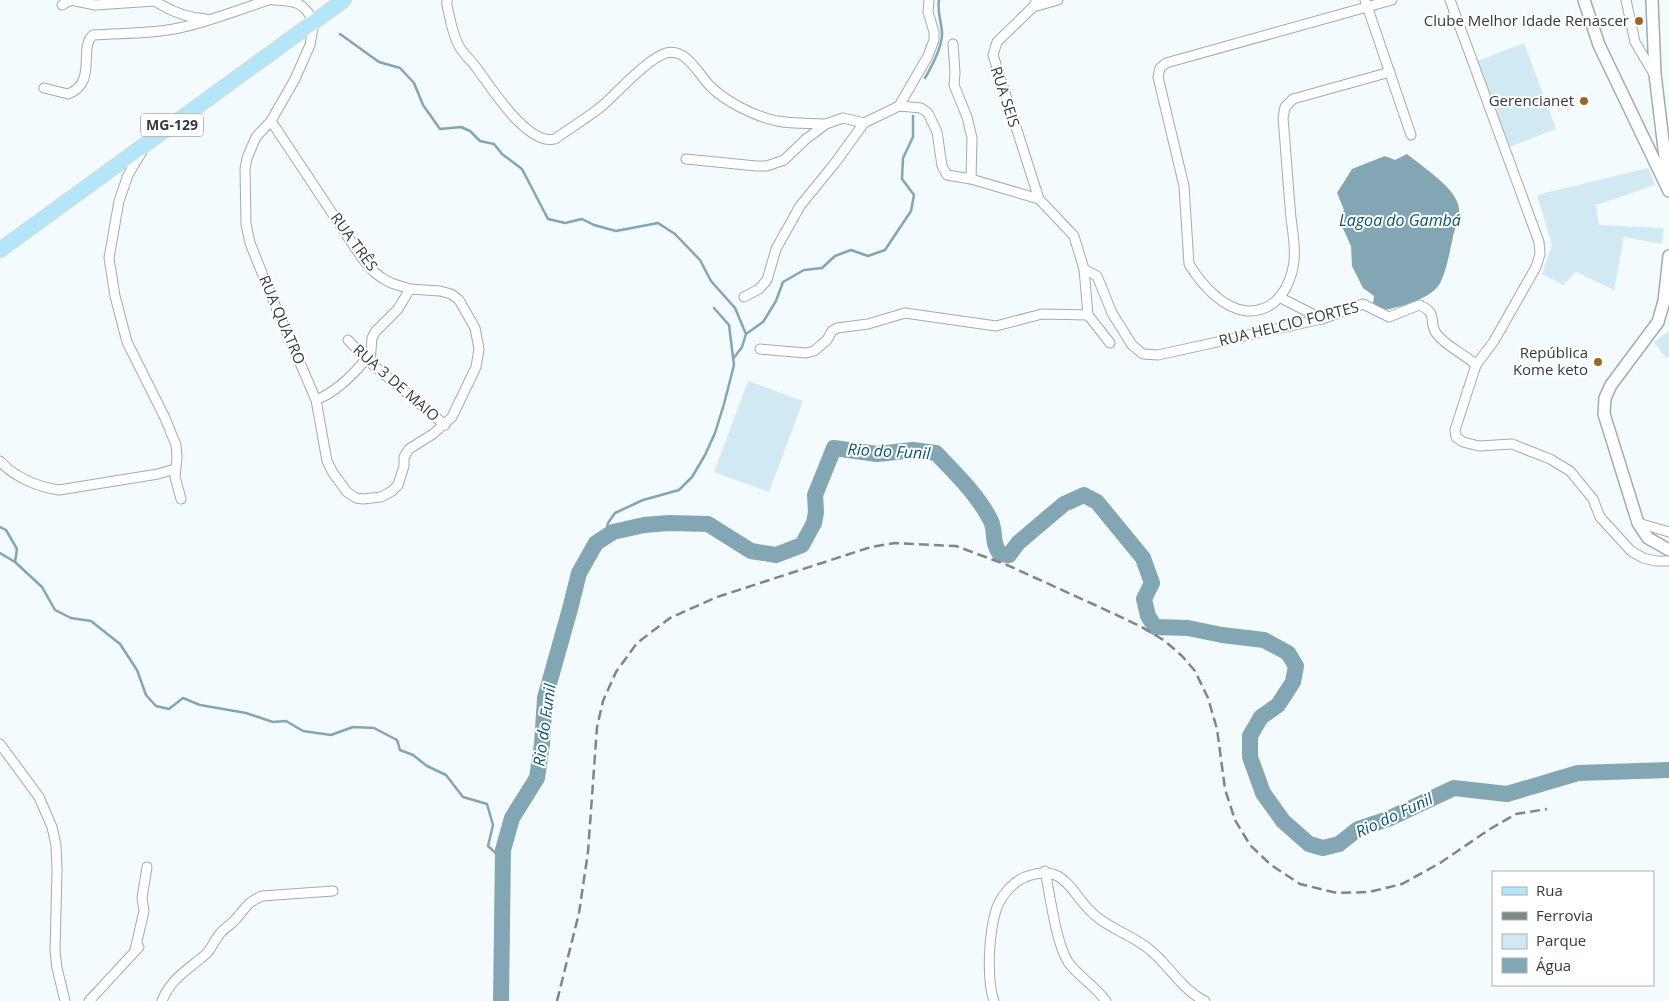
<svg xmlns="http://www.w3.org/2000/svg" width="1669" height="1001" font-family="'Open Sans',sans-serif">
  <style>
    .green { fill: #d0e9f3 }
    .water { fill: #82a6b4 }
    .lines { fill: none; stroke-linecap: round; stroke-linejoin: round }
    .stream { stroke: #82a6b4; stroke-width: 2.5 }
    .river { stroke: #82a6b4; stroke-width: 16 }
    .minor-casing { stroke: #9cadb4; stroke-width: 11 }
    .tertiary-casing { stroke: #9cadb4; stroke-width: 14 }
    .primary-casing { stroke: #d6d8d8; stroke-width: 16 }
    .minor { stroke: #fff; stroke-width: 9 }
    .tertiary { stroke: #fff; stroke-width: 11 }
    .primary { stroke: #b3e6f8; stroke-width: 14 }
    .rail { stroke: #7f8689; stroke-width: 2.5; stroke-dasharray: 10 5; stroke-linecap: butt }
    .poi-dot { fill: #9e6522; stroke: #fff; stroke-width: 2 }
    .labels { text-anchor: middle; stroke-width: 4; stroke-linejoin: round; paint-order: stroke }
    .shield { fill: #fff; stroke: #707577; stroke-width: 1 }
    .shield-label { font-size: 14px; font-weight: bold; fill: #333a3d }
    .poi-label { font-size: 15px; fill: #333a3d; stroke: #fff; text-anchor: end }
    .street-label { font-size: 15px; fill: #333a3d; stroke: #fff }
    .water-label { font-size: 16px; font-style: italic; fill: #095469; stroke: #fff }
  </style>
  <rect width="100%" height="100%" fill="#f4fbfe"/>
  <g class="green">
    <path d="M 1524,43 L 1556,129 L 1509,147 L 1477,61 Z"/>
    <path d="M 1648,168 L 1655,185 L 1596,205 L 1599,225 L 1664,228 L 1662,244 L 1624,237 L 1614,290 L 1576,272 L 1563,285 L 1542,274 L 1552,245 L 1537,195 Z"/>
    <path d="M 1669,331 L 1669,356 L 1666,358 L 1654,342 Z"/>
    <path d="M 748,381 L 803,401 L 769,492 L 714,472 Z"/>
  </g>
  <path class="water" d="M 1407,154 C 1421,166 1453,186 1458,204 C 1462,216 1455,226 1453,237 C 1450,250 1446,274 1439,285 C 1429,299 1401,307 1384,310 L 1373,304 L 1374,296 L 1363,288 L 1352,266 L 1351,246 L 1340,222 L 1344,210 L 1337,193 L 1352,169 L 1385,156 L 1395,160 Z"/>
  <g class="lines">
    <g class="stream">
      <path d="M 340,34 L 379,62 L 400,68 L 414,83 L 423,105 L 440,129 L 461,127 L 470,131 L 480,141 L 494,144 L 502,154 L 522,169 L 548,219 L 565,223 L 582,219 L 594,225 L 616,231 L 658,223 L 675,234 L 700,260 L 711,281 L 735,308 L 746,334"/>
      <path d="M 925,78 C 932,66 943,46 942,32 C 941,21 937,11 939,0"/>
      <path d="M 733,359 L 742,347 L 746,334 L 763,322 L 776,301 L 783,282 L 804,270 L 822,268 L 835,256 L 851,250 L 868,256 L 885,250 L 911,211 L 914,195 L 902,179 L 903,158 L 913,137 L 913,116"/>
      <path d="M 0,527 L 6,530 L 17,549 L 15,562 L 42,587 L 55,610 L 71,618 L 91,621 L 120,644 L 137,670 L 146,695 L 156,706 L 169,709 L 183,698 L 200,705 L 246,713 L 273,722 L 286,721 L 303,731 L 331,735 L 353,727 L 374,728 L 397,740 L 400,750 L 413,755 L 427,766 L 446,775 L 463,797 L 487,804 L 493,825 L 488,846 L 502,859"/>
      <path d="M 605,537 L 608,523 L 615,513 L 643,500 L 679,490 L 692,477 L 705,455 L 715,433 L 724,404 L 734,365 L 729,325 L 714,308"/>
      <path d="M 0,553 L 15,562"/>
    </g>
    <path class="river" d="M 501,1001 L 503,850 L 512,818 L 537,778 L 542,744 L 545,698 L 570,609 L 579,573 L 596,543 L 613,532 L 644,525 L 669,523 L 708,524 L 751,551 L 776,555 L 802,545 L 814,523 L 816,512 L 815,495 L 834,448 L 877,454 L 913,450 L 936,453 C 956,474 978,495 991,521 C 996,532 991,542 1000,554 L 1009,555 L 1018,543 L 1064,504 L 1084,495 L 1097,502 L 1143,558 L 1152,583 L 1144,599 L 1148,616 L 1155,627 L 1188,628 L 1222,635 L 1264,640 L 1288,653 L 1296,666 L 1293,682 L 1278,705 L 1261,717 L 1250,736 L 1250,757 L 1263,793 L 1283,821 L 1309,844 L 1323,848 L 1339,844 L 1358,829 L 1388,819 L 1454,788 L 1507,794 L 1578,773 L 1669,770"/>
    <defs>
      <g id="minor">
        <path d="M 153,0 C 170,11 186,18 206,19"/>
        <path d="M 447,0 L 447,5 C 450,19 452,33 459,46 C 464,55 472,61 478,70 C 492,89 528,146 555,139 C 570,128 587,118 602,106 C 618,92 647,59 666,53 C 686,47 699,75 710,86 C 726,102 754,116 777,121 C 793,124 810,123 826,124"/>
        <path d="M 1037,0 L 1033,7 L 997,42 L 993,55 L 1039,199"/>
        <path d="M 1365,0 L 1411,135"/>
        <path d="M 1450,0 L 1539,242 L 1540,254 L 1536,267 L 1494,341 L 1476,365"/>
        <path d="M 1626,0 L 1635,42 L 1654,74"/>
        <path d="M 62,5 L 71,0 L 95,5 L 155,1"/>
        <path d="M 1033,7 L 1058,0"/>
        <path d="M 953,44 L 955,73 L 954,85 L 967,117 L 972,138 L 971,179"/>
        <path d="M 1390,72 L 1293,99 L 1285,107 L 1283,118 C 1286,152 1288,185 1291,218 C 1293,235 1297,255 1292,272 C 1286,294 1272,312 1247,311 C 1223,309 1201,284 1189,264 L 1184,186 L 1158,77 L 1160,68 L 1166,63 L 1392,0"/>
        <path d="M 44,88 L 68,94 C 98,83 78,48 93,35 C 120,33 147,34 174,29 C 207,23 237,10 269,0"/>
        <path d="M 899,106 L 921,108 L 928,113 L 937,132 L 942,166 L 947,175 L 971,179 L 1039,199 L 1074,236 L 1084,269 L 1097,276 L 1112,313 L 1132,345 L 1143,354 L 1158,355 L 1322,319 L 1363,304 L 1389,317 L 1419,305 C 1439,313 1428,321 1436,333 C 1446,347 1464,353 1476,365 L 1455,430 L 1456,437 L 1463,442 L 1479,446 L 1512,444 L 1550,459 L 1570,471 L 1593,499 L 1600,517 L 1631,551 L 1643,558 L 1656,561 L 1669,561"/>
        <path d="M 271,121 L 362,258 L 374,272 L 382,278 L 391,283 L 410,289 L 440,291 L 451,294 L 459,300 L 475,328 L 479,349 L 476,367 L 452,417 L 433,434 L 409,449 L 404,457 L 404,466 L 398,485 L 392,491 L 381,497 L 363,499 L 356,498 L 347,492 L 333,473 L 327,461 L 316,400 L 272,298 L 250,243 L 246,224 L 245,169 L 247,158 L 256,137 L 271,121 L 295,79 L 310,45 L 314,22 C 303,2 297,1 274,0"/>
        <path d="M 144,148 L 128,175 L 119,201 L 109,258 L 115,296 L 127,342 L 165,418 L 176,445 L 177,457 L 175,477 L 181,499"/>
        <path d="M 686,159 L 756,166 L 767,166 L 784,160 L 806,139 L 826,124 L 843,118 L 864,123"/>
        <path d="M 1084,269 L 1088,315 L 1110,343"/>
        <path d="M 744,297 L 759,289 L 767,280 L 776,249 L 800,206 L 835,163 L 864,123 L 899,106 L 928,56 L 934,40 L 934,32 L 928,12 L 929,0"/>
        <path d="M 1281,298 L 1322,319"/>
        <path d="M 348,340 L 366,359 L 445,425"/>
        <path d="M 760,349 L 806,353 L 814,351 L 827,340 L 832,331 L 837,328 L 868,324 L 905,313 L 996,326 L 1042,314 L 1088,315"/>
        <path d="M 370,362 L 372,338 L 375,332 L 398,309 L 410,289"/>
        <path d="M 316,400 C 336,392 353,375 366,359"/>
        <path d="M 0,461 C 14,477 38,487 59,490 L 158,474 L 175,469"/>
        <path d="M 1638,523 L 1669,532"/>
        <path d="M 0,744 L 39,797 L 52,827 L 56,845 L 57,870 L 55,951 L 57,968 L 65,1001"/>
        <path d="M 1045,871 C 1050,895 1056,943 1068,962 C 1079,977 1095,986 1106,1001"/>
        <path d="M 135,950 L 144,911 L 142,898 L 147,867"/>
        <path d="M 89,1001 L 139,947"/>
        <path d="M 162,1001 C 171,978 189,969 206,954 C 212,948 214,941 219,935 C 223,929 229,926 234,921 C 245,910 245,903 262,896 L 333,891"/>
        <path d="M 994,1001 C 986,978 989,930 997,907 C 1002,895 1013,882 1025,877 C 1068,861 1070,896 1097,917 C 1113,930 1133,936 1149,949 C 1169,965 1182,990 1205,1001"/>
      </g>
      <g id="tertiary">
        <path d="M 1584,0 L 1599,45 L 1669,191"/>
        <path d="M 1652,0 L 1655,74 L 1668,182"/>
        <path d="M 1669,256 L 1664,301 L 1658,322 L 1611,385 L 1605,398 L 1604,414 L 1638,523 L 1648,538 L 1669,550"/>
      </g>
      <path id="primary" d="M 0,250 L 344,0"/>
    </defs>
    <use href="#minor" class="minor-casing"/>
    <use href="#tertiary" class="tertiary-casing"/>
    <use href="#primary" class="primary-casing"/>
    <use href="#minor" class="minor"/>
    <use href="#tertiary" class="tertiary"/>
    <use href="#primary" class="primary"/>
    <path class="rail" d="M 557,1001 L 579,913 L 588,852 L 597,727 L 603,701 L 616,672 L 637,643 L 670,618 L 717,597 L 871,547 L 895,543 L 956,546 L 1007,565 L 1095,605 L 1140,626 L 1165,641 L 1182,656 L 1195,671 L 1208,698 L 1217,729 L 1225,789 L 1235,820 L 1250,845 L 1271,865 L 1300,884 L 1337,893 L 1369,892 L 1402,884 L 1440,863 L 1490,829 L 1516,814 L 1547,809"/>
  </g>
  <g class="poi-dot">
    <circle cx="1639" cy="21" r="5"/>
    <circle cx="1584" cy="101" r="5"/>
    <circle cx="1598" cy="362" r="5"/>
  </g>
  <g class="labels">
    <rect class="shield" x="141" y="113.5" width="62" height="23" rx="4"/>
    <g class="shield-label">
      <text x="172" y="130">MG-129</text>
    </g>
    <g class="poi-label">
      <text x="1629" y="26">Clube Melhor Idade Renascer</text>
      <text x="1574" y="106">Gerencianet</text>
      <text x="1588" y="358">República<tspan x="1588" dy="17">Kome keto</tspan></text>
    </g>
    <g class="street-label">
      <text transform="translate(1005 97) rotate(72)" y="5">RUA SEIS</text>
      <text transform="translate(354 242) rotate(54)" y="5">RUA TRÊS</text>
      <text transform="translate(282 320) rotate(67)" y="5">RUA QUATRO</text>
      <text transform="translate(1289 324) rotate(-14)" y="5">RUA HELCIO FORTES</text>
      <text transform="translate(396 383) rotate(41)" y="5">RUA 3 DE MAIO</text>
    </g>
    <g class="water-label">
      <text x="1400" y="226">Lagoa do Gambá</text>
      <text transform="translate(889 451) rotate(3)" y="6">Rio do Funil</text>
      <text transform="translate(544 725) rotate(-82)" y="6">Rio do Funil</text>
      <text transform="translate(1394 815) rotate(-25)" y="6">Rio do Funil</text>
    </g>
  </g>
  <rect x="1492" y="871" width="162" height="115" fill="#ffffff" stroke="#adb0b1"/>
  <rect x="1502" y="887" width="25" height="8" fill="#b3e6f8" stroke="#adb0b1"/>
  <text x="1536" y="896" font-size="15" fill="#333a3d">Rua</text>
  <rect x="1502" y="912" width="25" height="8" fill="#7f8689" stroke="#adb0b1"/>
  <text x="1536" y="921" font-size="15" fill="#333a3d">Ferrovia</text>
  <rect x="1502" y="934" width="25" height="15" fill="#d0e9f3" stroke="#adb0b1"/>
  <text x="1536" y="946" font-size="15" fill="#333a3d">Parque</text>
  <rect x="1502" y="958" width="25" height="15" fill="#82a6b4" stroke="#adb0b1"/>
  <text x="1536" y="971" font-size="15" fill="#333a3d">Água</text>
</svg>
